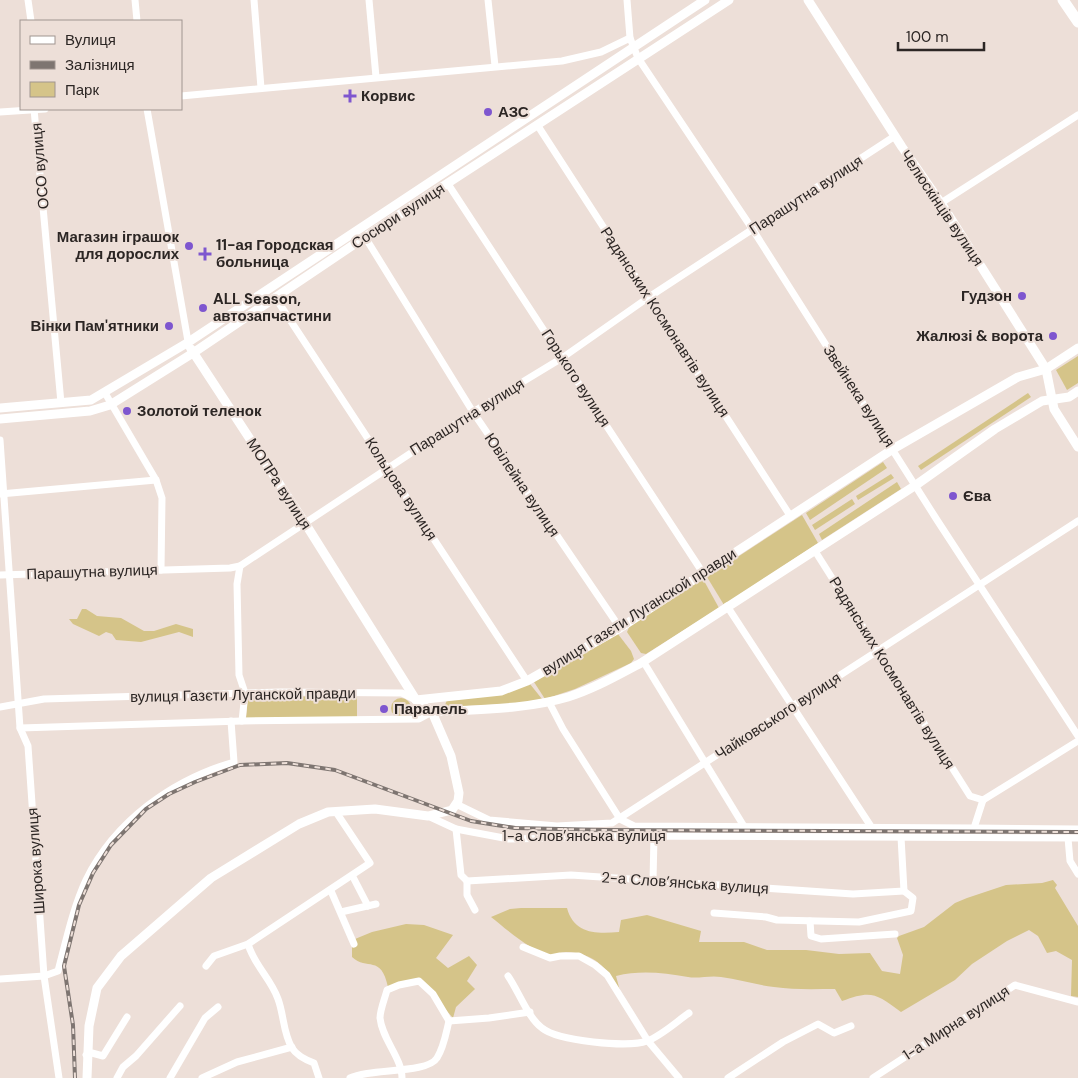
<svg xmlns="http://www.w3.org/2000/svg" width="1078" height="1078" font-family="'DM Sans',sans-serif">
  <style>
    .green { fill: #d5c489 }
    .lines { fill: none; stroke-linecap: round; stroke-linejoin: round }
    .minor { stroke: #fff; stroke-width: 7 }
    .tertiary { stroke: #fff; stroke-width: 9 }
    .primary { stroke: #fff; stroke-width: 11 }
    .rail-casing { stroke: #7e7571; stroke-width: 4 }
    .rail { stroke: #eddfd8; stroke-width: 2; stroke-dasharray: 5.5; stroke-linecap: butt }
    .poi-dot { fill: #7e56cf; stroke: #eddfd8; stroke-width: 2 }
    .labels { text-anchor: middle; stroke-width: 4; stroke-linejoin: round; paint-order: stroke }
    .poi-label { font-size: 15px; font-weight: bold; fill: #2c2624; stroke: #eddfd8; text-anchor: start }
    .street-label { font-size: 15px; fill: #2c2624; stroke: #eddfd8 }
  </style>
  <rect width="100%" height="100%" fill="#eddfd8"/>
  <g class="green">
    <path d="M 1078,356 L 1078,383 L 1067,390 L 1056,370 Z"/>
    <path d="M 1028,393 L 1031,397 L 921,470 L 918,466 Z"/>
    <path d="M 883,462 L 887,468 L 810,520 L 806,513 Z"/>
    <path d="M 891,474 L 894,478 L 858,500 L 856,496 Z"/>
    <path d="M 897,482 L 901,489 L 822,540 L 819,534 Z"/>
    <path d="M 852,499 L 855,504 L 815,530 L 812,525 Z"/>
    <path d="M 802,515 L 818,543 L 724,605 L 707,577 Z"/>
    <path d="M 703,579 L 719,608 L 646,654 L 641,653 L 627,632 L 630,625 Z"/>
    <path d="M 82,609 L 86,609 L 97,616 L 121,618 L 144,631 L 154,631 L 176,624 L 193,629 L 193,637 L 179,632 L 141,642 L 116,640 L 112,634 L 106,632 L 99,636 L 73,624 L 69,619 L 77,619 Z"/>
    <path d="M 618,634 L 631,651 L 634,659 L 631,663 L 575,689 L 545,699 L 534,682 Z"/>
    <path d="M 530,684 L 542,699 L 522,703 L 447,707 L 445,705 L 447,700 L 499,695 Z"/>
    <path d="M 248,696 L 357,697 L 357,718 L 246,719 Z"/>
    <circle cx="401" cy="708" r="10"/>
    <path d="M 1053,880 L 1057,885 L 1055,888 L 1078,926 L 1078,997 L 1071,996 L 1072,960 L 1056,951 L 1047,953 L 1038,936 L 1029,930 L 1007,941 L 972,964 L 955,980 L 901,1012 C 876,993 871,990 842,1001 L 835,989 C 815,989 794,990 774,987 C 756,985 739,979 721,977 C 710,975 698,979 688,977 C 663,973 641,970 616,976 L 620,991 C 607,967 594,953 566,952 C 561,952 556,955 551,955 C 533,953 506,929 491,917 L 510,909 L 521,908 L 567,908 C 574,934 596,934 619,932 L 621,920 L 647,915 L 701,931 L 699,942 L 744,942 L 767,950 L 806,950 L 839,954 L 870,953 L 882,971 L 900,974 L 903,955 L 897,938 L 899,936 L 924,927 L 955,903 L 967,898 L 1006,885 L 1042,883 Z"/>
    <path d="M 406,924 L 424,925 L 453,935 L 436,958 L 448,968 L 469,956 L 477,965 L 467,981 L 475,989 L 456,1007 L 453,1018 L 418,978 L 388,987 C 381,954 367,971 352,957 L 352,947 L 357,946 L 355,939 L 372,932 Z"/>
  </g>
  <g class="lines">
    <g class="minor">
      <path d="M 28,0 L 31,21"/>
      <path d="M 135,0 L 137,21"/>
      <path d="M 254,0 L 261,88"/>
      <path d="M 369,0 L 376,77"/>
      <path d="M 488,0 L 495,66"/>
      <path d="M 627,0 L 630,38"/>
      <path d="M 181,96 L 562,61 L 601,52 L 630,38 L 638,58 L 753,230 L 937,520 L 1078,736"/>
      <path d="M 34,109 L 61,403"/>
      <path d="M 147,109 L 189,347"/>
      <path d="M 0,112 L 45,109"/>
      <path d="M 538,126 L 791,517"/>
      <path d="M 448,184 L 703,573"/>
      <path d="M 941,203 L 1078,115"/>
      <path d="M 365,237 L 473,412 L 620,628"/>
      <path d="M 275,297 L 527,681"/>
      <path d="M 105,393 L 156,480 L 162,498 L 161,570"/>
      <path d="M 0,440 L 20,728 L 28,746 L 44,976 L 59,1078"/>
      <path d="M 0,494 L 156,480"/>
      <path d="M 815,551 L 970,796 L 983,800"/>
      <path d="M 240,566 L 237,584 L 239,675 L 245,693 L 242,721"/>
      <path d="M 0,575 L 230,568 L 240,566 L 473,412 L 562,358 L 649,297 L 895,136"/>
      <path d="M 727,606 L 872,828"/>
      <path d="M 643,661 L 745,828"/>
      <path d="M 549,702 L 563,729 L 620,819 L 634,826 L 974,828 L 983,800"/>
      <path d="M 0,707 L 44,699 L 281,692 L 402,693 L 416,700"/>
      <path d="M 20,728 L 242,721 L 419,719 L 432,712"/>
      <path d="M 983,800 L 1078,741"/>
      <path d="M 456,804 L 489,820 L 557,826 L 612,823 L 1078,521"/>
      <path d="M 428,816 L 456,829 L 509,839 L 654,836 L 1078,838"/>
      <path d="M 974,828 L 1078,829"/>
      <path d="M 456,829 L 461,875 L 467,881 L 467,895 L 475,910"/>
      <path d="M 1068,838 L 1070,861 L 1078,874"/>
      <path d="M 353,877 L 368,906"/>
      <path d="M 467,881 L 571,875 L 853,894 L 904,891"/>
      <path d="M 653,881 L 654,836"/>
      <path d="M 331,891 L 354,944"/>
      <path d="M 341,912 L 376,904"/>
      <path d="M 714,913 L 766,917 L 777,920 L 859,922 L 911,911 L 913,898 L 904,891 L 901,837"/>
      <path d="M 810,921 L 811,936 L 821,939 L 895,934"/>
      <path d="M 248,944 C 254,965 271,979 278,999 C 284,1015 283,1033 292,1048 C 297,1056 306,1060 314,1063 L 319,1078"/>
      <path d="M 523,947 L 550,958 L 560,956 L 579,956 L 595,965 L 607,975 L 648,1041 L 679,1078"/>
      <path d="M 206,966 L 214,956 L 248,944 L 370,863 L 336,812"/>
      <path d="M 508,976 C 518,990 528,1018 542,1028 C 558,1041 628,1048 647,1041 C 661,1036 676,1022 689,1013"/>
      <path d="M 0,979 L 44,976 L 58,971 C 66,941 73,908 86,880 C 115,821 172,780 234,762 L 231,721"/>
      <path d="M 86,1055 L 92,1053 L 103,1056 L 127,1017"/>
      <path d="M 117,1078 L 123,1067 L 136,1056 L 180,1006"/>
      <path d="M 170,1078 L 205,1018 L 218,1007"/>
      <path d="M 202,1078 L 237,1062 L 292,1047"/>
      <path d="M 350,1078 C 370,1068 427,1074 437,1058 C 444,1047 446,1033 449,1021"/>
      <path d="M 402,1078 C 402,1058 382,1039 380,1018 C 380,1010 385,998 387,990 L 399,985 L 419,981 L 433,994 L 449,1021 L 489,1018 L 530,1012"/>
      <path d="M 728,1078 L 783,1042 L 818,1024 L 834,1033 L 851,1026"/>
      <path d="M 873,1078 L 1015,985 L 1078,1002"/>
    </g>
    <g class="tertiary">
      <path d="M 808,0 L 902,147 L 941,203 L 1046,369 L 1054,409 L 1078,447"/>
      <path d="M 0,408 L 91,400 L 187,343 L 705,0"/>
      <path d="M 0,419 L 90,411 L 110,405 L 193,353 L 365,237 L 729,0"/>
      <path d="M 416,700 L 501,691 L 527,681 L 620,628 L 893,449 L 1018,377 L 1046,369 L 1078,348"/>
      <path d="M 432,712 C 477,709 524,710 568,697 C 594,689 618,675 641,663 L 916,485 L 995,429 L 1042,401 L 1069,397 L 1078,391"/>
      <path d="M 87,1078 L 89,1026 L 97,988 L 121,956 L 211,878 L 299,824 L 328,812 L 375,809 L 428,816 L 452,810 L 458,801 L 459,793 L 451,756 L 432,712 L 416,700 L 305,523 L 191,349"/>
    </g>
    <path class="primary" d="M 1063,0 L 1078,22"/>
    <defs>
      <path id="rail" d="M 75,1078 L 73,1025 L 64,966 L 79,905 L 93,873 L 111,845 L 146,809 L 169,794 L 195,782 L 240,765 L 287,763 L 335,770 L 471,821 L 515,828 L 605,830 L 1078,832"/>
    </defs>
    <use href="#rail" class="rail-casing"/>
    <use href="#rail" class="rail"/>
  </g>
  <g class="poi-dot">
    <path d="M347.5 88.5h5v5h5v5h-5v5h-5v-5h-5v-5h5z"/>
    <circle cx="488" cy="112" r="5"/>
    <circle cx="189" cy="246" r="5"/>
    <path d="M202.5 246.5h5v5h5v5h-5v5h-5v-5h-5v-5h5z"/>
    <circle cx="1022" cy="296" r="5"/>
    <circle cx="203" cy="308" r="5"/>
    <circle cx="169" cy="326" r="5"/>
    <circle cx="1053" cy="336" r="5"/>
    <circle cx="127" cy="411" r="5"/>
    <circle cx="953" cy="496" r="5"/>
    <circle cx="384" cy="709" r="5"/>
  </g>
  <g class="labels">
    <g class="poi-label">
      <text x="361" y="101">Корвис</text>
      <text x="498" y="117">АЗС</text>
      <text x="179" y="242" text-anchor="end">Магазин іграшок<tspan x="179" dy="17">для дорослих</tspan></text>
      <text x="216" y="250">11-ая Городская<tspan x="216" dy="17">больница</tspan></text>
      <text x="1012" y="301" text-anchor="end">Гудзон</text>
      <text x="213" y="304">ALL Season,<tspan x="213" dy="17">автозапчастини</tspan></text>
      <text x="159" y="331" text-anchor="end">Вінки Пам'ятники</text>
      <text x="1043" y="341" text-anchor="end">Жалюзі &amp; ворота</text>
      <text x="137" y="416">Золотой теленок</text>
      <text x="963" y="501">Єва</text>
      <text x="394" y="714">Паралель</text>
    </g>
    <g class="street-label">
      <text transform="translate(40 166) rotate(-95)" y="5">ОСО вулиця</text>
      <text transform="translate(806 195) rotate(-33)" y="5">Парашутна вулиця</text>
      <text transform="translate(942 208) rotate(56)" y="5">Челюскінців вулиця</text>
      <text transform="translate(398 216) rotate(-33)" y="5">Сосюри вулиця</text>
      <text transform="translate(665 322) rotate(57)" y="5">Радянських Космонавтів вулиця</text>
      <text transform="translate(576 378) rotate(57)" y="5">Горького вулиця</text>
      <text transform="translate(859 396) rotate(57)" y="5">Звейнека вулиця</text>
      <text transform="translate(467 417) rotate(-32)" y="5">Парашутна вулиця</text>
      <text transform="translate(279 484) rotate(57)" y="5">МОПРа вулиця</text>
      <text transform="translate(522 485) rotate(56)" y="5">Ювілейна вулиця</text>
      <text transform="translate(401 489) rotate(57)" y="5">Кольцова вулиця</text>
      <text transform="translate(92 572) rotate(-2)" y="5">Парашутна вулиця</text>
      <text transform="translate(639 612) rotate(-32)" y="5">вулиця Газєти Луганской правди</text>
      <text transform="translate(892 673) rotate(58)" y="5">Радянських Космонавтів вулиця</text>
      <text transform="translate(243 695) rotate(-1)" y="5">вулиця Газєти Луганской правди</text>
      <text transform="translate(778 716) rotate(-33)" y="5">Чайковського вулиця</text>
      <text x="584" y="841">1-а Слов’янська вулиця</text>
      <text transform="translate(36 861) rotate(-94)" y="5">Широка вулиця</text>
      <text transform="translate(685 883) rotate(4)" y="5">2-а Слов’янська вулиця</text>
      <text transform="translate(956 1023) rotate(-33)" y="5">1-а Мирна вулиця</text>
    </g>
  </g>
  <rect x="20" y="20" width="162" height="90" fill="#eddfd8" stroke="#a09590"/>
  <rect x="30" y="36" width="25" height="8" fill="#ffffff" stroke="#a09590"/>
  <text x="65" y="45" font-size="15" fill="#2c2624">Вулиця</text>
  <rect x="30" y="61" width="25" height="8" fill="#7e7571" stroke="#a09590"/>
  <text x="65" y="70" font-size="15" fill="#2c2624">Залізниця</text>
  <rect x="30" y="82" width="25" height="15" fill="#d5c489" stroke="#a09590"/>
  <text x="65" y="95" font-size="15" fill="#2c2624">Парк</text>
  <path d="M898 42v8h86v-8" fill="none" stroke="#2c2624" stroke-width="2.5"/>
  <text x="906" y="42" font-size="15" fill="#2c2624" stroke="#eddfd8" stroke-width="4" paint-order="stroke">100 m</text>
</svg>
